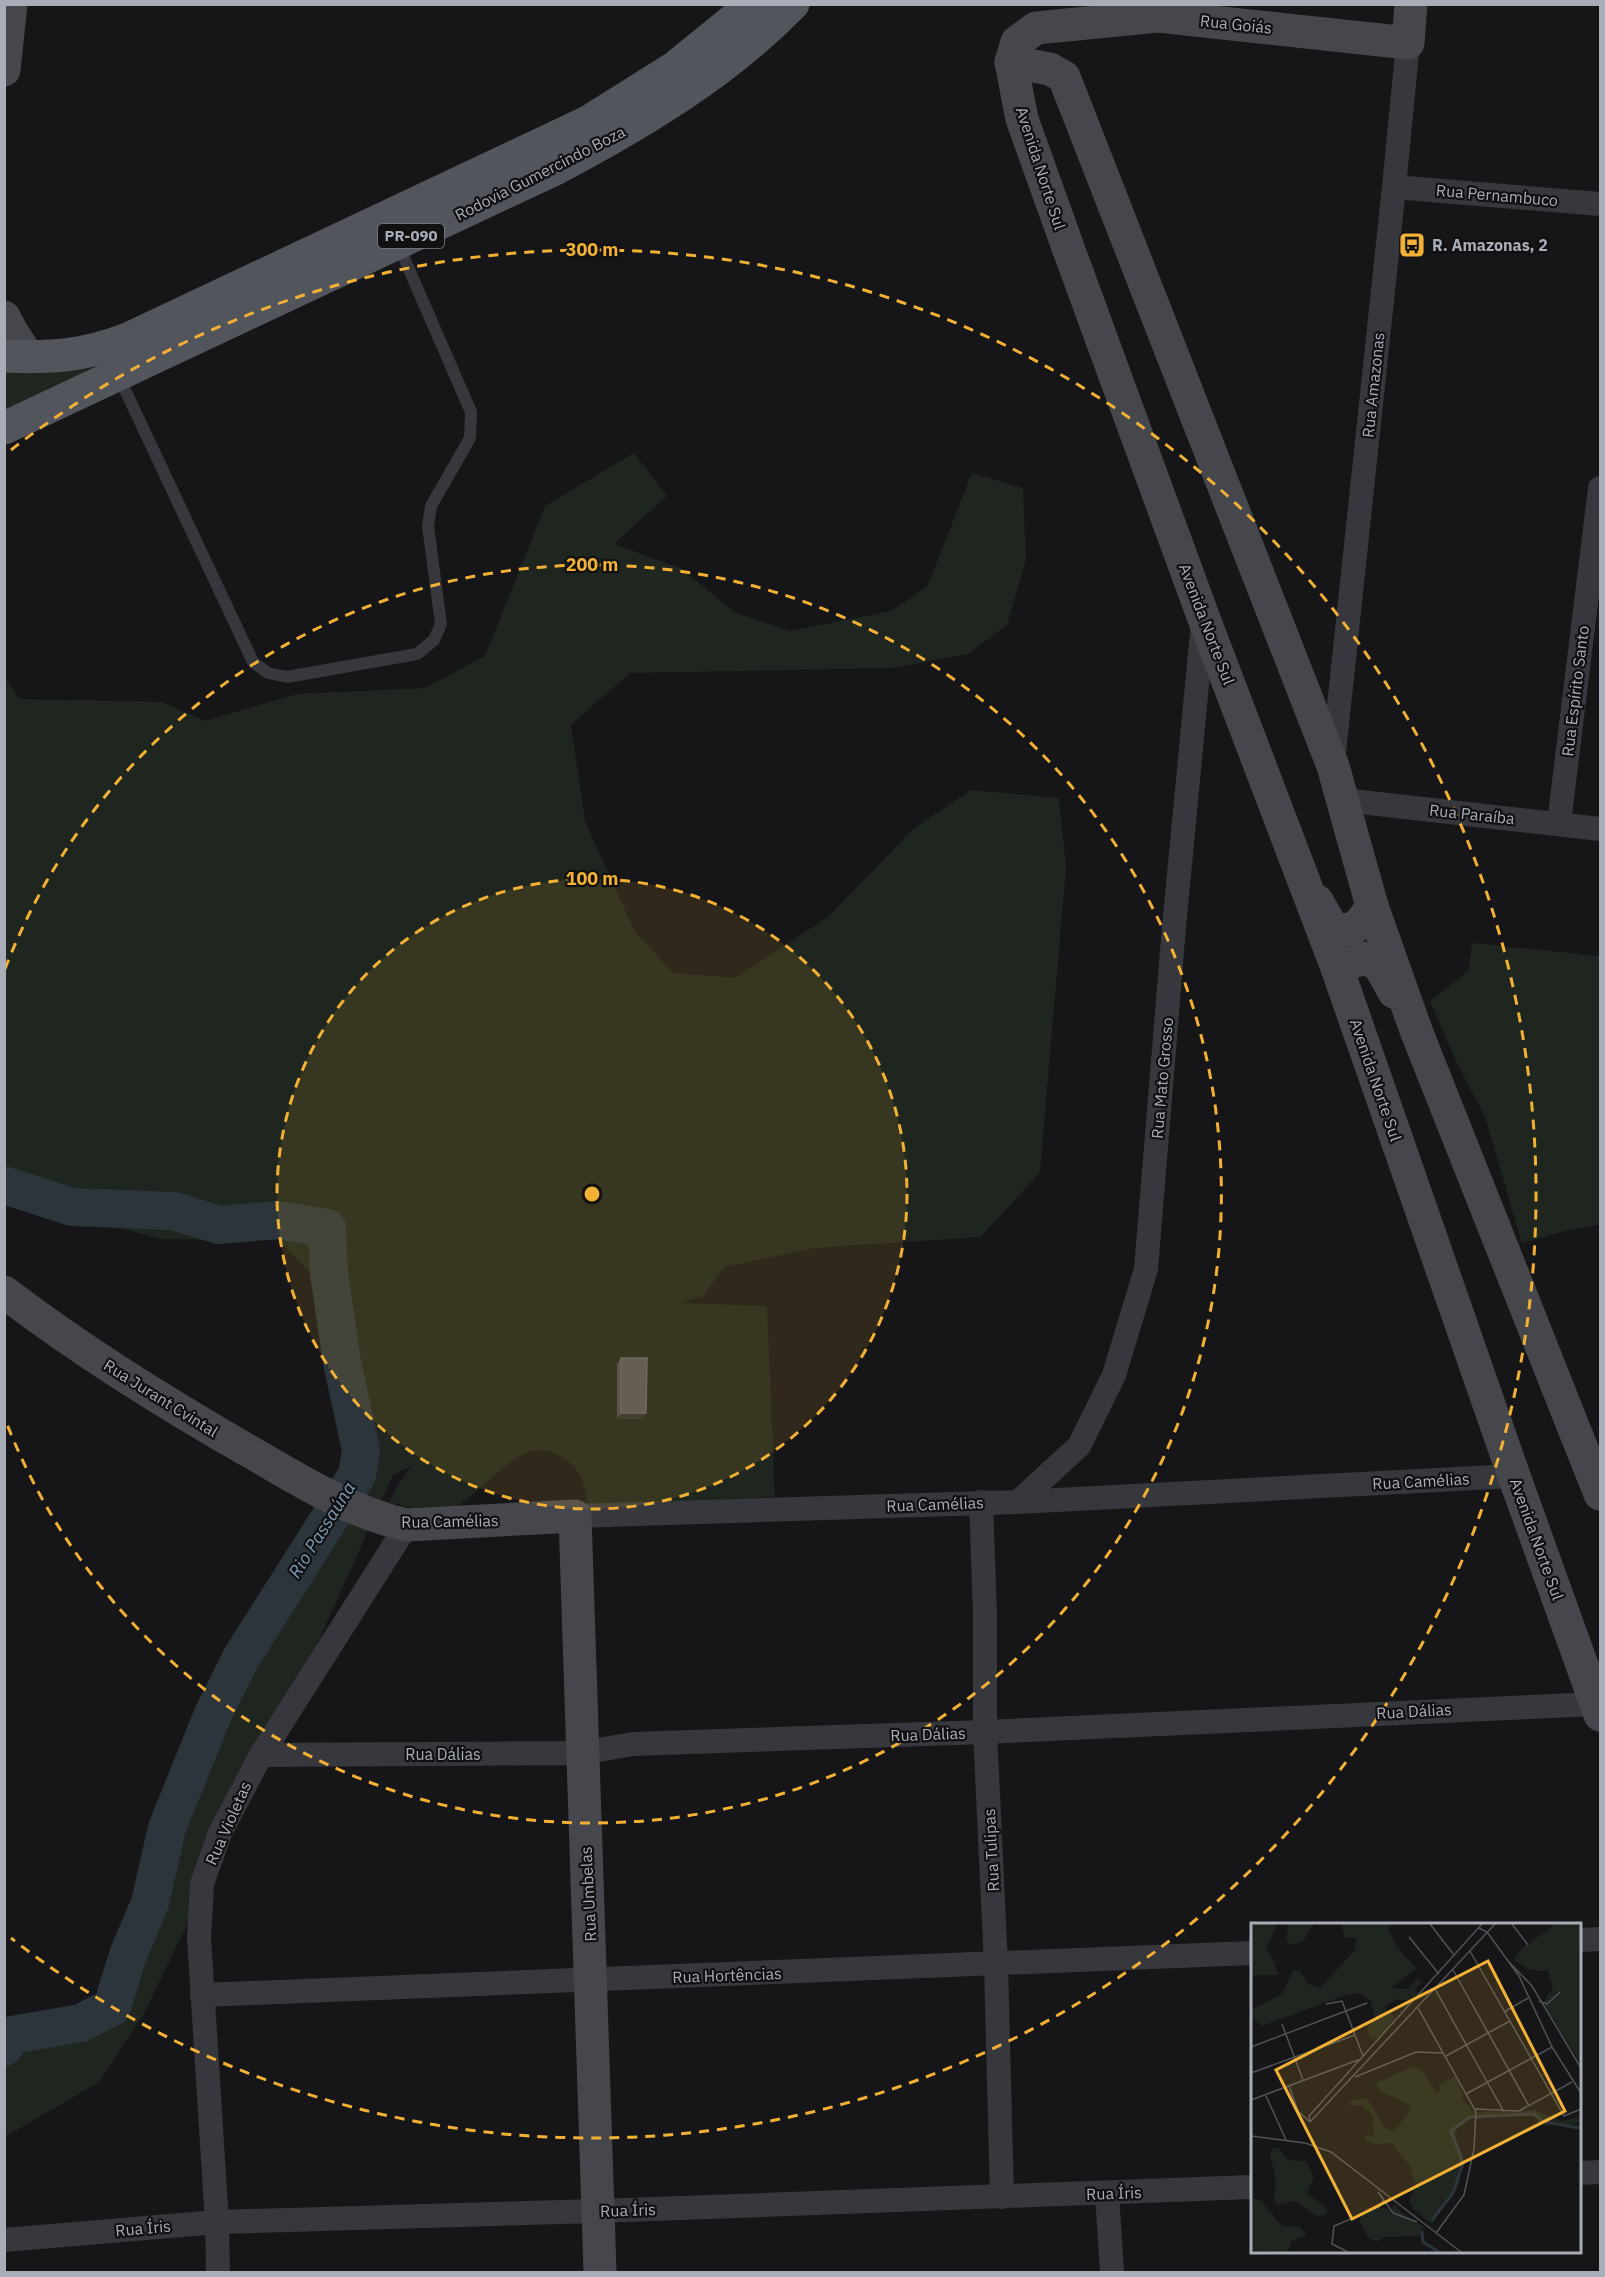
<svg xmlns="http://www.w3.org/2000/svg" width="1605" height="2277" font-family="'IBM Plex Sans',sans-serif">
  <style>
    .green { fill: #1e261f }
    .lines { fill: none; stroke-linecap: round; stroke-linejoin: round }
    .river { stroke: #2c353c; stroke-width: 38 }
    .lane { stroke: #37383d; stroke-width: 12 }
    .street { stroke: #37383d; stroke-width: 24 }
    .secondary { stroke: #45474d; stroke-width: 33 }
    .primary { stroke: #53555c; stroke-width: 33 }
    .wall { fill: #47494d }
    .shaded-wall { fill: #2f3033 }
    .building { fill: #525359; stroke: #5f6168; stroke-width: 1.5 }
    .ring { fill: none; stroke: #f2b134; stroke-width: 3; stroke-dasharray: 10 8 }
    .labels { text-anchor: middle; stroke-width: 4.5; stroke-linejoin: round; paint-order: stroke }
    .shield { fill: #111113; stroke: #7b7e86; stroke-width: 1.5 }
    .shield-label { font-size: 15px; font-weight: bold; fill: #a8adb8 }
    .street-label { font-size: 16px; fill: #a8adb8; stroke: #111113 }
    .poi-label { font-size: 16px; font-weight: bold; fill: #a8adb8; stroke: #111113; text-anchor: start }
    .water-label { font-size: 18px; font-style: italic; fill: #7f9bb3; stroke: #111113 }
    .inset-river { fill: none; stroke: #2c353c; stroke-width: 3 }
    .inset-road { fill: none; stroke: #505258; stroke-width: 1.5 }
    .view { fill: #f2b134; fill-opacity: 0.15; stroke: #f2b134; stroke-width: 3 }
    .inset-edge { fill: none; stroke: #a8adb8; stroke-width: 3 }
    .centre { fill: #f2b134; stroke: #111113; stroke-width: 3 }
    .ring-label { font-size: 18px; text-anchor: middle; font-weight: bold; fill: #f2b134; stroke: #111113; stroke-width: 4.5; stroke-linejoin: round; paint-order: stroke }
  </style>
  <rect width="100%" height="100%" fill="#161618"/>
  <g class="green">
    <path d="M 120,358 L 5,410 L 4,366 Z"/>
    <path d="M 634,453 L 667,496 L 614,544 L 680,568 L 736,613 L 790,631 L 891,611 L 927,587 L 972,473 L 1023,488 L 1026,560 L 1007,625 L 968,654 L 893,668 L 630,673 L 571,725 L 585,821 L 635,932 L 673,973 L 735,978 L 828,917 L 914,828 L 971,790 L 1059,798 L 1066,867 L 1040,1172 L 981,1237 L 814,1248 L 724,1267 L 703,1296 L 679,1303 L 767,1306 L 775,1497 L 587,1505 C 586,1485 581,1470 564,1458 C 518,1426 486,1499 447,1510 C 427,1515 409,1507 389,1502 L 395,1490 L 411,1466 L 393,1475 L 238,1821 L 143,2015 L 99,2082 L 5,2137 L 5,2043 L 70,2024 L 103,1991 L 218,1708 L 346,1490 L 324,1286 L 278,1240 L 161,1239 L 13,1200 L 5,1193 L 4,676 L 20,699 L 162,702 L 205,721 L 297,694 L 425,688 L 485,656 L 545,506 Z"/>
    <path d="M 1472,943 L 1600,956 L 1600,1222 L 1598,1225 L 1565,1231 L 1522,1243 L 1485,1117 L 1456,1061 L 1430,1001 L 1469,970 Z"/>
  </g>
  <g class="lines">
    <path class="river" d="M 4,1185 L 72,1207 L 174,1211 L 219,1225 L 278,1220 L 327,1228 L 329,1273 L 342,1362 L 361,1450 L 357,1475 L 241,1658 L 213,1714 L 167,1828 L 150,1903 L 128,1955 L 112,2007 L 81,2023 L 12,2035 L 4,2047"/>
    <path class="lane" d="M 118,375 L 253,662 L 268,673 L 287,677 L 417,654 L 434,640 L 441,624 L 428,526 L 431,506 L 470,438 L 471,412 L 398,244"/>
    <g class="street">
      <path d="M 1394,187 L 1600,204"/>
      <path d="M 1333,762 L 1394,187 L 1408,43"/>
      <path d="M 1343,800 L 1600,829"/>
      <path d="M 1559,823 L 1600,488"/>
      <path d="M 981,1502 L 985,1615 L 985,1732 L 996,1964 L 1002,2197"/>
      <path d="M 1018,1502 L 1079,1446 L 1114,1375 L 1146,1269 L 1174,927 L 1203,622"/>
      <path d="M 575,1516 L 1018,1502 L 1514,1476"/>
      <path d="M 261,1755 L 581,1753 L 633,1744 L 985,1732 L 1597,1704"/>
      <path d="M 1580,1940 L 1600,1939"/>
      <path d="M 202,1995 L 1252,1953"/>
      <path d="M 1580,2173 L 1600,2172"/>
      <path d="M 1107,2194 L 1112,2272"/>
      <path d="M 4,2240 L 217,2222 L 598,2211 L 1252,2187"/>
      <path d="M 218,2272 L 217,2222 L 199,1938 L 202,1884 L 220,1833 L 261,1755 L 407,1525"/>
    </g>
    <g class="secondary">
      <path d="M 1411,4 L 1408,43 L 1158,16 L 1036,28 L 1017,42 L 1011,62 L 1022,119 L 1070,253 L 1203,616 L 1337,968 L 1514,1476 L 1600,1715"/>
      <path d="M 1011,62 L 1050,69 L 1064,77 L 1333,766 L 1372,906 L 1417,1033 L 1600,1494"/>
      <path d="M 4,70 L 11,4"/>
      <path d="M 4,317 L 12,332 L 28,357"/>
      <path d="M 1317,901 L 1332,927 C 1355,935 1361,923 1372,906"/>
      <path d="M 1337,968 L 1363,958 L 1376,963 L 1381,969 L 1394,992"/>
      <path d="M 4,1292 C 83,1352 168,1405 254,1454 C 302,1482 352,1513 407,1525 L 575,1516 L 600,2272"/>
    </g>
    <g class="primary">
      <path d="M 4,356 C 53,358 83,356 128,339 L 588,122 L 674,68 L 753,4"/>
      <path d="M 4,428 L 557,168 C 642,123 724,74 793,4"/>
    </g>
  </g>
  <path class="wall" d="M 621,1358 L 642,1419 L 617,1419 L 617,1364 Z"/>
  <path class="shaded-wall" d="M 621,1413 L 646,1413 L 642,1419 L 617,1419 Z"/>
  <path class="building" d="M 621,1358 L 647,1358 L 646,1413 L 621,1413 Z"/>
  <circle cx="592" cy="1194" r="315" fill="#f2b134" fill-opacity=".12"/>
  <g class="ring">
    <circle cx="592" cy="1194" r="315"/>
    <path d="M5 969A629 629 0 1 1 5 1419"/>
    <path d="M11 450A944 944 0 1 1 11 1938"/>
  </g>
  <defs>
    <symbol id="bus-square" viewBox="-11 -11 22 22"><rect x="-9" y="-9" width="18" height="18" rx="4" fill="#f2b134" stroke="#111113"/><path d="M-5-6H5V4H4V6H2V4H-2V6H-4V4H-5ZM-3.5-4V0h7V-4ZM-3.5 1.2v1.5H-2V1.2ZM2 1.2v1.5H3.5V1.2Z" fill="#111"/></symbol>
  </defs>
  <g fill-rule="evenodd">
    <use href="#bus-square" x="1397" y="230" width="30" height="30"/>
  </g>
  <g class="labels">
    <rect class="shield" x="378" y="224" width="66" height="24" rx="4.5"/>
    <g class="shield-label">
      <text x="411" y="241">PR-090</text>
    </g>
    <g class="street-label">
      <text transform="translate(1236 24) rotate(6)" y="6">Rua Goiás</text>
      <text transform="translate(1041 168) rotate(72)" y="6">Avenida Norte Sul</text>
      <text transform="translate(540 173) rotate(-27)" y="6">Rodovia Gumercindo Boza</text>
      <text transform="translate(1497 195) rotate(5)" y="6">Rua Pernambuco</text>
      <text transform="translate(1373 385) rotate(-84)" y="6">Rua Amazonas</text>
      <text transform="translate(1207 624) rotate(69)" y="6">Avenida Norte Sul</text>
      <text transform="translate(1575 691) rotate(-83)" y="6">Rua Espírito Santo</text>
      <text transform="translate(1472 814) rotate(6)" y="6">Rua Paraíba</text>
      <text transform="translate(1162 1078) rotate(-85)" y="6">Rua Mato Grosso</text>
      <text transform="translate(1376 1080) rotate(71)" y="6">Avenida Norte Sul</text>
      <text transform="translate(161 1398) rotate(32)" y="6">Rua Jurant Cvintal</text>
      <text transform="translate(1421 1481) rotate(-3)" y="6">Rua Camélias</text>
      <text transform="translate(935 1504) rotate(-2)" y="6">Rua Camélias</text>
      <text transform="translate(450 1521) rotate(-1)" y="6">Rua Camélias</text>
      <text transform="translate(1537 1539) rotate(70)" y="6">Avenida Norte Sul</text>
      <text transform="translate(1414 1711) rotate(-3)" y="6">Rua Dálias</text>
      <text transform="translate(928 1734) rotate(-2)" y="6">Rua Dálias</text>
      <text x="443" y="1760">Rua Dálias</text>
      <text transform="translate(228 1823) rotate(-66)" y="6">Rua Violetas</text>
      <text transform="translate(991 1850) rotate(-93)" y="6">Rua Tulipas</text>
      <text transform="translate(588 1894) rotate(-93)" y="6">Rua Umbelas</text>
      <text transform="translate(727 1975) rotate(-2)" y="6">Rua Hortências</text>
      <text transform="translate(1114 2193) rotate(-2)" y="6">Rua Íris</text>
      <text transform="translate(628 2210) rotate(-2)" y="6">Rua Íris</text>
      <text transform="translate(143 2228) rotate(-5)" y="6">Rua Íris</text>
    </g>
    <g class="poi-label">
      <text x="1432" y="251">R. Amazonas, 2</text>
    </g>
    <g class="water-label">
      <text transform="translate(322 1530) rotate(-58)" y="6">Rio Passaúna</text>
    </g>
  </g>
  <g transform="translate(1251 1923)">
    <rect width="330" height="330" fill="#161618"/>
    <path d="M 0,1 L 63,1 L 52,18 L 41,22 L 35,17 L 38,1 L 25,2 L 15,27 L 22,35 L 27,52 L 4,52 L 0,57 ZM 90,1 L 142,1 L 137,6 L 146,25 L 166,45 L 140,65 L 157,66 L 166,56 L 171,59 L 164,66 L 167,70 L 159,78 L 146,76 L 135,83 L 134,87 L 145,95 L 127,115 L 119,114 L 114,100 L 124,95 L 119,77 L 108,70 L 92,73 L 11,103 L 1,94 L 0,87 L 31,71 L 42,47 L 49,48 L 57,61 L 69,65 L 104,27 L 105,15 L 94,15 ZM 304,1 L 330,1 L 330,141 L 292,80 L 302,64 L 297,48 L 279,47 L 263,37 L 268,28 ZM 161,144 L 170,146 L 185,169 L 190,169 L 187,163 L 204,153 L 212,171 L 211,176 L 223,189 L 283,187 L 311,198 L 330,193 L 330,198 L 323,202 L 295,203 L 282,192 L 224,193 L 206,205 L 204,212 L 213,238 L 207,263 L 181,301 L 163,287 L 158,278 L 165,261 L 159,243 L 140,220 L 123,221 L 113,216 L 116,211 L 123,213 L 122,193 L 112,182 L 99,183 L 98,178 L 116,175 L 134,205 L 142,209 L 160,187 L 157,181 L 129,168 L 125,160 ZM 23,225 L 28,225 L 37,237 L 55,238 L 63,254 L 56,270 L 76,286 L 76,291 L 66,293 L 44,278 L 27,282 L 22,277 L 25,259 L 19,230 ZM 2,275 L 10,278 L 31,303 L 49,304 L 56,312 L 40,318 L 37,329 L 0,327 ZM 143,281 L 152,291 L 172,303 L 170,313 L 134,314 L 125,319 L 117,314 L 109,299 L 110,293 L 126,284 L 141,286 Z" fill="#1e261f"/>
    <path class="inset-river" d="M 181,297 L 202,270 L 212,240 L 200,208 L 219,194 L 283,191 L 291,198 L 327,205 L 330,202M 171,308 L 172,319 L 188,329"/>
    <path class="inset-road" d="M 179,1 L 203,32M 261,1 L 277,22M 228,5 L 236,9 L 268,53 L 301,124 L 330,170M 158,14 L 188,51M 219,28 L 313,193 L 330,186M 257,38 L 281,63 L 330,145M 202,47 L 278,183M 184,66 L 253,189M 288,78 L 296,81 L 309,69M 75,81 L 91,78 L 112,133M 167,85 L 225,189 L 223,226 L 213,272 L 185,310M 253,89 L 277,75M 31,101 L 52,157M 0,124 L 116,80M 195,133 L 259,98M 0,150 L 104,112M 104,154 L 165,129 L 192,130M 38,163 L 47,188 L 59,199M 215,171 L 301,124M 15,173 L 35,217M 0,177 L 107,137M 224,186 L 268,188 L 321,159M 59,199 L 244,1M 59,199 L 58,193 L 231,1M 0,213 L 54,220 L 80,229 L 210,329M 127,269 L 142,290 L 166,299M 97,329 L 81,321 L 83,303 L 128,284 L 133,277"/>
    <path class="view" d="M 237,38 L 314,188 L 101,296 L 25,147 Z"/>
    <rect width="330" height="330" class="inset-edge"/>
  </g>
  <circle cx="592" cy="1194" r="9" class="centre"/>
  <g class="ring-label">
    <text x="592" y="256">300 m</text>
    <text x="592" y="571">200 m</text>
    <text x="592" y="885">100 m</text>
  </g>
  <rect width="1605" height="2277" fill="none" stroke="#a8adb8" stroke-width="12"/>
</svg>
